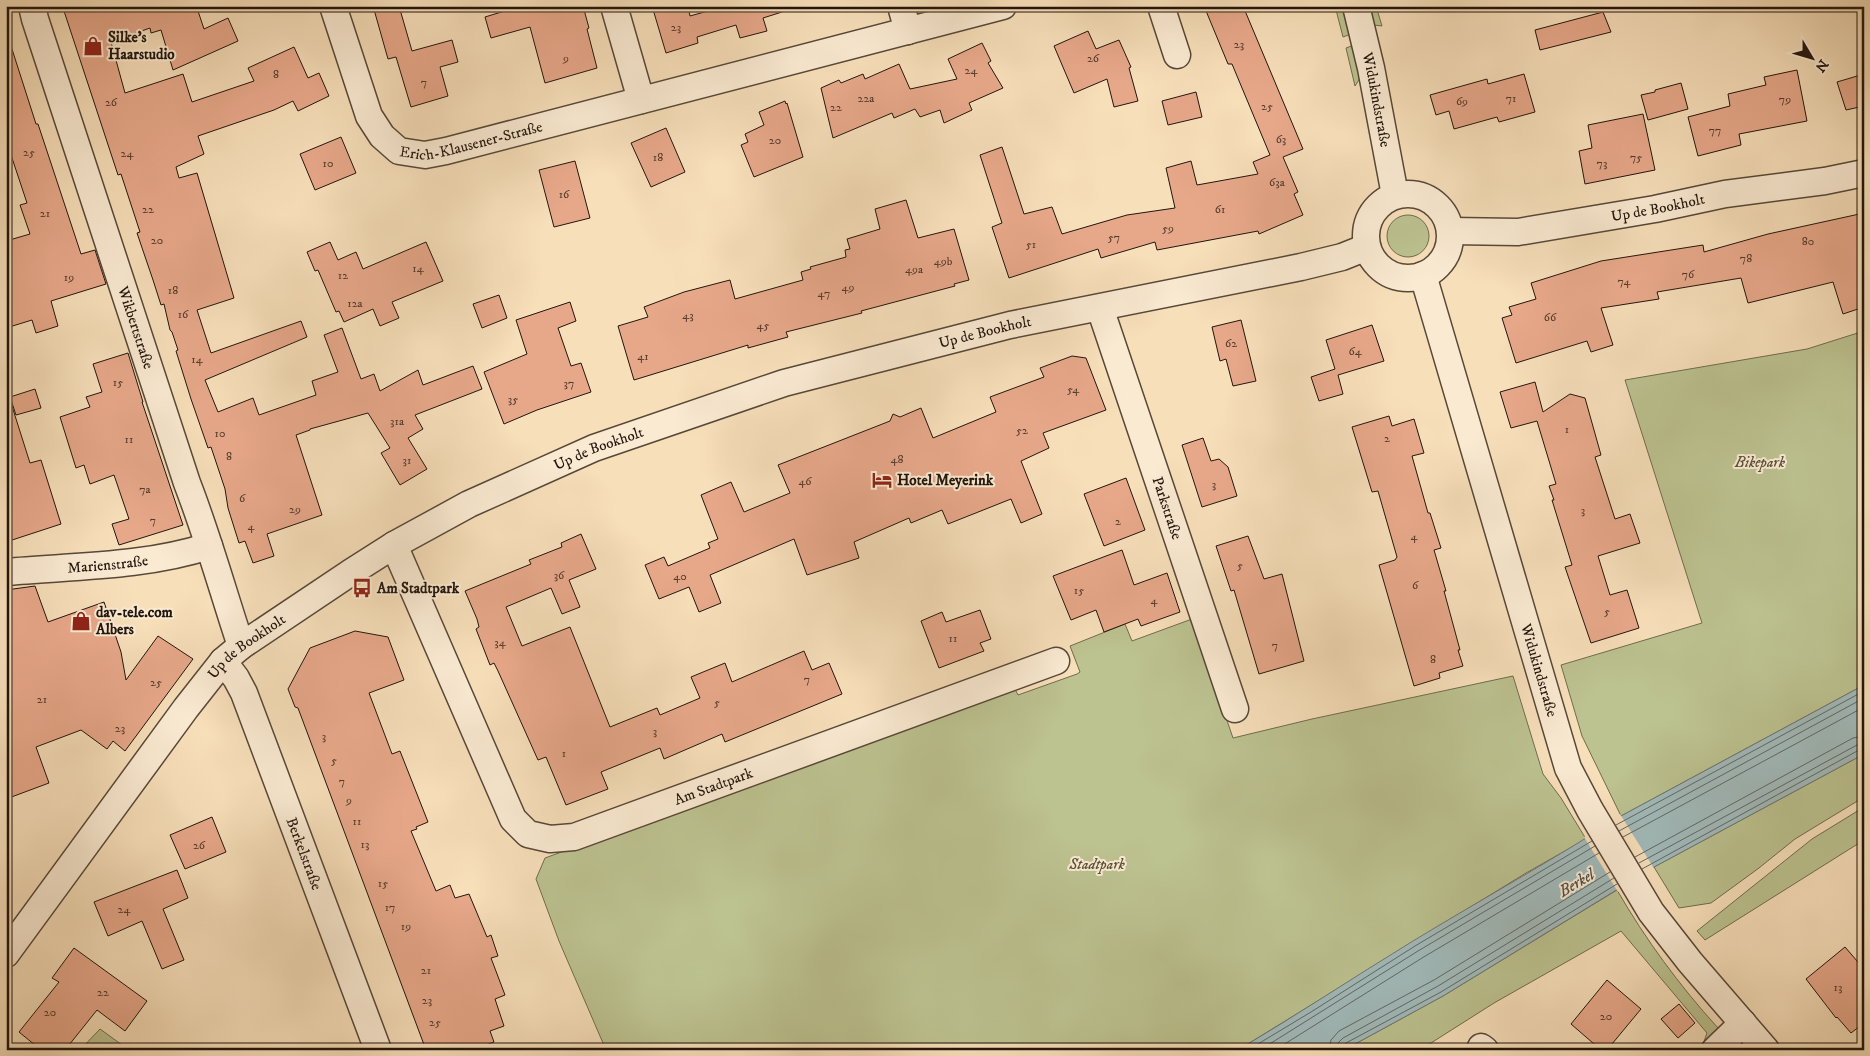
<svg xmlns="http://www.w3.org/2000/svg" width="1870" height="1056" font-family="'IM FELL DW Pica',serif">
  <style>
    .green { fill: #bcc290; stroke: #6f6c4e }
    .water { fill: #a1baba; stroke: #6e7875 }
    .pier { fill: #f7dfba }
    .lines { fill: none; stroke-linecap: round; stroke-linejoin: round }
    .shore { stroke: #626864; stroke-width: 1 }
    .building { fill: #e7a88a; stroke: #22150d }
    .minor-casing { stroke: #574838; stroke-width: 29 }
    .minor { stroke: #faead2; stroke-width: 26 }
    .labels { text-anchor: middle; stroke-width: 4; stroke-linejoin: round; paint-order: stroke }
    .number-label { font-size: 12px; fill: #533a2c }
    .poi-label { font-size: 15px; font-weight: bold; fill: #22150d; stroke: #faead2; text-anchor: start }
    .street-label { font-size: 15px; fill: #22150d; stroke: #faead2 }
    .park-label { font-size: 15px; font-style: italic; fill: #58523b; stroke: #faead2 }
    .water-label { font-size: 16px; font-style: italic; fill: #4e4f4a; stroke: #faead2 }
  </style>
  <rect width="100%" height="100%" fill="#f7dfba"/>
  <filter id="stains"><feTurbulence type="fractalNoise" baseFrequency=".004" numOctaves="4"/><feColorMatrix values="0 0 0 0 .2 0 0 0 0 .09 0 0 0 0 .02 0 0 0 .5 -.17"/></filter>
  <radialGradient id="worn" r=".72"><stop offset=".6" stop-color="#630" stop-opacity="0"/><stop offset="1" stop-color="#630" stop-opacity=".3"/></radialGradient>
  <g class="green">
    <path d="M 1335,6 L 1343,6 L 1351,34 L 1343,37 Z"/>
    <path d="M 1368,6 L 1376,6 L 1382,26 L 1374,25 Z"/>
    <path d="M 1354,45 L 1362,75 L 1355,86 L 1346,48 Z"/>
    <circle cx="1408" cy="236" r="21"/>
    <path d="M 1864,331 L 1864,685 L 1621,816 L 1582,736 L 1561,665 L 1702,623 L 1625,380 L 1807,349 Z"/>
    <path d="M 1192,619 L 1233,738 L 1312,719 L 1513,676 L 1543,774 L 1561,798 L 1586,839 L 1526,873 L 1238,1050 L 606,1050 L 559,941 L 536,879 L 545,858 L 1014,687 L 1018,695 L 1077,674 L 1080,672 L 1070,646 L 1125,624 L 1132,641 Z"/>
    <path d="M 1864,754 L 1864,797 L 1795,839 L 1759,868 L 1711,903 L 1679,908 L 1654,867 Z"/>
    <path d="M 1864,807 L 1864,840 L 1705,940 L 1697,931 L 1812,839 Z"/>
    <path d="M 1617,890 C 1646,940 1679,985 1718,1028 L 1712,1039 L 1701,1050 L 1707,1033 L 1621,931 L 1494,1003 L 1420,1050 L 1344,1050 L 1443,996 Z"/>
    <path d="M 100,1029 L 129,1050 L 80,1050 Z"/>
  </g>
  <path class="water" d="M 1864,685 L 1864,754 L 1654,867 L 1443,996 L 1344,1050 L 1238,1050 C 1297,1015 1354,977 1413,941 C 1482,899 1553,860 1621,816 Z"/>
  <path class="pier" d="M 1620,814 L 1655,870 L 1618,892 L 1584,837 Z"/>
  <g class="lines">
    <g class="shore">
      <path d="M 1616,825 L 1864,691"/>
      <path d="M 1619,831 L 1864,698"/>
      <path d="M 1623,837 L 1864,707"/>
      <path d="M 1635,857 L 1853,738 L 1864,736"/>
      <path d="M 1639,863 L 1857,745 L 1864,743"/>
      <path d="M 1642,869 L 1859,750 L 1864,750"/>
      <path d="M 1248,1050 L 1311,1012 L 1415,946 L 1592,841"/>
      <path d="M 1260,1050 L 1418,951 L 1595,846"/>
      <path d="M 1275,1050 L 1422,958 L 1599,853"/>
      <path d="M 1329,1050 L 1331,1040 L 1339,1031 L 1434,980 L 1610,872"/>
      <path d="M 1337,1050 L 1338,1043 L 1343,1038 L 1438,986 L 1614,878"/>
      <path d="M 1343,1050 L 1346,1043 L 1441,992 L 1617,884"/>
    </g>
  </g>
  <g class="building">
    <path d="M 79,6 L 203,6 L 204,9 L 198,11 L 204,29 L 228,18 L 238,41 L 173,70 L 161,30 L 151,33 L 150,28 L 111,42 L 125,93 L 183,74 L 192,102 L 254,81 L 248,68 L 294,47 L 308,78 L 319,73 L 329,96 L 298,111 L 293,101 L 274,110 L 198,136 L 204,154 L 176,167 L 179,178 L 197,173 L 234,298 L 197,310 L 211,353 L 301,321 L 307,337 L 205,380 L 218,412 L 253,398 L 259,415 L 316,395 L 312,381 L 338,372 L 324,335 L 342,328 L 361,379 L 374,374 L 380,391 L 418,370 L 423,385 L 473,366 L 482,389 L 415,415 L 423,429 L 408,438 L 427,469 L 400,485 L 381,453 L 390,448 L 368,413 L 310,429 L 310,430 L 296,435 L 322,515 L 267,534 L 274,556 L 253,563 L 245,541 L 239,543 L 228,508 L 225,489 L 211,447 L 208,448 L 191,399 L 176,351 L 178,350 L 172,332 L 170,330 L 164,304 L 161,305 L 153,280 L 137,233 L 140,232 L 121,174 L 118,175 L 64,11 Z"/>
    <path d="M 373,6 L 399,6 L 412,51 L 452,40 L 458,62 L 440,67 L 448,96 L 411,107 L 396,57 L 388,59 Z"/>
    <path d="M 521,6 L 583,6 L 589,28 L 587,29 L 597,68 L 545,83 L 530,27 L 491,38 L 485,17 Z"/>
    <path d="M 652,6 L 688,6 L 690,16 L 726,6 L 782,7 L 782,12 L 763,18 L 767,31 L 740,38 L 736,25 L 697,37 L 698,43 L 666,53 Z"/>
    <path d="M 1204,6 L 1243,6 L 1303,149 L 1283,157 L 1298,192 L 1294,194 L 1303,215 L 1259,234 L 1258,231 L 1157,250 L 1155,242 L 1101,258 L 1098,249 L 1009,278 L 992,227 L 1002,223 L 980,155 L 1002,147 L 1024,214 L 1052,207 L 1062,234 L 1127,215 L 1175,208 L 1166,168 L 1191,161 L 1197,185 L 1258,174 L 1253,162 L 1270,155 L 1232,64 L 1228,64 Z"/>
    <path d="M 1603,12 L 1611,32 L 1540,50 L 1535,30 Z"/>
    <path d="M 1088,31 L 1096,49 L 1119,40 L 1131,67 L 1129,68 L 1138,101 L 1114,107 L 1107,79 L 1074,93 L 1054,46 Z"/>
    <path d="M 982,43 L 991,61 L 988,63 L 1003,88 L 969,103 L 972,110 L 944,123 L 940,110 L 920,117 L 915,109 L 894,118 L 892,113 L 833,138 L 821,88 L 839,80 L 841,83 L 863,74 L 865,79 L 899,64 L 910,89 L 957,79 L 948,59 Z"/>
    <path d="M 6,46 L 11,46 L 36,124 L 38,124 L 81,254 L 95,250 L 106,284 L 51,301 L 58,326 L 36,333 L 32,320 L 6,328 L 6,241 L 30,234 L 20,205 L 27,203 L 6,140 Z"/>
    <path d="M 1797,70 L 1807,121 L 1739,134 L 1741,145 L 1698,156 L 1688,117 L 1730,106 L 1728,94 L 1766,85 L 1764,77 Z"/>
    <path d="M 1524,74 L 1535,112 L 1499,122 L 1497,117 L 1454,129 L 1449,111 L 1436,115 L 1430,95 L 1487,79 L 1488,84 Z"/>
    <path d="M 1864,74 L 1864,106 L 1846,110 L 1837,82 Z"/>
    <path d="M 1681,83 L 1688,109 L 1648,120 L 1641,95 L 1655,92 L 1655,90 Z"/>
    <path d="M 1196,92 L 1202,117 L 1168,125 L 1162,101 Z"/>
    <path d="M 785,101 L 786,104 L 787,103 L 803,157 L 754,177 L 741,145 L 748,142 L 745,134 L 764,125 L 759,112 Z"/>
    <path d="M 1643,114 L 1655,170 L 1585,184 L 1579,151 L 1592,148 L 1588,125 Z"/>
    <path d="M 666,128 L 685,172 L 651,187 L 631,143 Z"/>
    <path d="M 341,137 L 356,173 L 315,190 L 300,154 Z"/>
    <path d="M 575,161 L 590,218 L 554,227 L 539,170 Z"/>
    <path d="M 906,200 L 918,238 L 954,229 L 969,280 L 954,284 L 955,286 L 861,311 L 862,313 L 786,332 L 788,337 L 748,348 L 748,345 L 634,380 L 618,326 L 648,317 L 644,307 L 684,292 L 730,280 L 735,299 L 803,280 L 801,272 L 811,269 L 810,267 L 846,257 L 845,250 L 850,249 L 847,239 L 880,229 L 875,209 Z"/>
    <path d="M 1864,213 L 1864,307 L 1843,314 L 1833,282 L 1748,303 L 1741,278 L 1657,292 L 1659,299 L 1601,308 L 1613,345 L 1591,352 L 1587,341 L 1516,363 L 1502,318 L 1512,315 L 1509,307 L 1536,299 L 1531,283 L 1601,261 L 1703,245 L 1704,252 L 1768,234 Z"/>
    <path d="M 330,242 L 338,260 L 356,252 L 363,269 L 426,242 L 443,281 L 392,302 L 399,318 L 380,326 L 373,309 L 344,322 L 339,311 L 336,312 L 318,270 L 315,271 L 307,252 Z"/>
    <path d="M 499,295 L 507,318 L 482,328 L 473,304 Z"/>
    <path d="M 570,302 L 576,321 L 558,328 L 571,366 L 581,363 L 591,392 L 537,410 L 504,424 L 484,372 L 527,354 L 516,320 Z"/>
    <path d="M 1241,320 L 1256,381 L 1233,386 L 1226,359 L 1220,361 L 1212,327 Z"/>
    <path d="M 1372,325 L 1384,361 L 1338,375 L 1343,394 L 1319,401 L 1311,377 L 1335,369 L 1326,340 Z"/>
    <path d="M 128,353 L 143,402 L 142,402 L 183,525 L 119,545 L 112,524 L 129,519 L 114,475 L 90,484 L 84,465 L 76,468 L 60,417 L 90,407 L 86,397 L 102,392 L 93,364 Z"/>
    <path d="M 1072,356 L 1086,358 L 1106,410 L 1043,433 L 1049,448 L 1021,461 L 1042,514 L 1021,523 L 1011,499 L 948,524 L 942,510 L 911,523 L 909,518 L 854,542 L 859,558 L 807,575 L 794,539 L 710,575 L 721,603 L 699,612 L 689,587 L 659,599 L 645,565 L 664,557 L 668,566 L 710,548 L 708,543 L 718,539 L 701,495 L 731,482 L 744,512 L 790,493 L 778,465 L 890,421 L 893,414 L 900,417 L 921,408 L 933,438 L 996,412 L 990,397 L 1044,377 L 1040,368 Z"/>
    <path d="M 1535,382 L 1543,412 L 1570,394 L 1585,398 L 1601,455 L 1595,457 L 1615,519 L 1630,514 L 1640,543 L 1598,556 L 1610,595 L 1627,590 L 1639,628 L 1591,643 L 1565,567 L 1572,565 L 1552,500 L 1554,500 L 1549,486 L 1556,484 L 1537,421 L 1511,428 L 1500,392 Z"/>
    <path d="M 35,389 L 41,408 L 16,415 L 10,397 Z"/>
    <path d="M 6,403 L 11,403 L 30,463 L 41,460 L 61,524 L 6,542 Z"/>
    <path d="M 1389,416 L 1392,426 L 1414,419 L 1424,453 L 1412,456 L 1428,513 L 1430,513 L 1441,548 L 1434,550 L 1446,591 L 1444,591 L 1460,650 L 1458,650 L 1463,666 L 1439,673 L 1440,678 L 1414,686 L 1379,565 L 1395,560 L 1397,557 L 1378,491 L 1372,492 L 1352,427 Z"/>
    <path d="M 1203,438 L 1211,461 L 1219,459 L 1228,467 L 1237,496 L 1202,507 L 1182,445 Z"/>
    <path d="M 1126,478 L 1145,530 L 1104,546 L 1084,494 Z"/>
    <path d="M 581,534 L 596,569 L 569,580 L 580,607 L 562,614 L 551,588 L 506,607 L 522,646 L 570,627 L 610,727 L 657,708 L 660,715 L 700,698 L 691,677 L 725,663 L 732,682 L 804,651 L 812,670 L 829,663 L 842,694 L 725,742 L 722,734 L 664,759 L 660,748 L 601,772 L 608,789 L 566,805 L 546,757 L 538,760 L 498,671 L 494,663 L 490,665 L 476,629 L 479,627 L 477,619 L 465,591 L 531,564 L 529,560 L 562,547 L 561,543 Z"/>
    <path d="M 1248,536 L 1264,579 L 1282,574 L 1304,661 L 1259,674 L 1234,590 L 1231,591 L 1216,546 Z"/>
    <path d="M 1122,550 L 1134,585 L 1167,573 L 1180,612 L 1141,626 L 1138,619 L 1104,632 L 1096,610 L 1071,620 L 1053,576 Z"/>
    <path d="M 35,586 L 48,622 L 104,602 L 121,652 L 126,680 L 158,636 L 193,659 L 125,751 L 113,741 L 107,749 L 81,730 L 36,747 L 49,783 L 6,799 L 6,590 Z"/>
    <path d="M 980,610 L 991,639 L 980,643 L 984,651 L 939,668 L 921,621 L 942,612 L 946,622 Z"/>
    <path d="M 355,631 L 388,637 L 404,680 L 369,693 L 392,754 L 400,751 L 428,822 L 416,827 L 417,829 L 411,831 L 436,891 L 450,885 L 455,898 L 469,894 L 487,937 L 491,935 L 498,956 L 491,958 L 505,995 L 495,999 L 504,1026 L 490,1031 L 494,1042 L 486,1045 L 488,1050 L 426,1050 L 298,708 L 295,707 L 288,689 L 310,648 Z"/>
    <path d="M 212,817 L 226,852 L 185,869 L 170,835 Z"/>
    <path d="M 177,870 L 188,898 L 163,909 L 184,960 L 162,969 L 142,921 L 108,936 L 94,902 Z"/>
    <path d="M 1845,947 L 1864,969 L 1864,1023 L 1851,1033 L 1837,1017 L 1836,1018 L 1806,979 Z"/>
    <path d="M 74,948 L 147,1001 L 125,1031 L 97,1010 L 65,1050 L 41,1050 L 19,1032 L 59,982 L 52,978 Z"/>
    <path d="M 1607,980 L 1641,1009 L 1607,1050 L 1601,1050 L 1571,1024 Z"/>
    <path d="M 1679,1004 L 1695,1023 L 1678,1038 L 1661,1019 Z"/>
  </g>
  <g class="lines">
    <defs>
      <g id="minor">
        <path id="s1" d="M 32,6 L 35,19 L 187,483 C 208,537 223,592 241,646"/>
        <path id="s2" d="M 333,6 L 369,116 L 382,136 L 399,151 L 425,155 L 446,151 L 1003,6"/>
        <path d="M 614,6 L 641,100"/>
        <path d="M 901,6 L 908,31"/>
        <path d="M 1161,6 L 1177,55"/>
        <path id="s3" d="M 1356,6 L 1371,68 L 1395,195"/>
        <circle cx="1408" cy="236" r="42"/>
        <path id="s4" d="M 1451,231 L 1518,232 L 1655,209 L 1725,194 L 1825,181 L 1864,173"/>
        <path id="s5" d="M 1423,275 L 1568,768 L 1590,810 L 1651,912 L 1690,962 L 1766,1050"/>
        <path id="s6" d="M 1100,308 L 1235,709"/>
        <path id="s7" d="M 394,545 L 513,819 L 528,834 L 550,839 L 574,837 L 1056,661"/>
        <path id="s8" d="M 6,572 C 74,566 144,567 209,546"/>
        <path id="s9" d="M 223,661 L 236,678 L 244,693 L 378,1050"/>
        <path id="s10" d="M 6,954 L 186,708 L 223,661 L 241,646 L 350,573 L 394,545 L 469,504 L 594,448 L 784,383 L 1010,325 L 1301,267 L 1342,257 L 1367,247"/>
        <path d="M 1481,1047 L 1485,1050"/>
        <path d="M 1715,1050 L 1743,1023"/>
      </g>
    </defs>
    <use href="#minor" class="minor-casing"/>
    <use href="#minor" class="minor"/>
  </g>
  <defs>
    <symbol id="shop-bare" viewBox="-9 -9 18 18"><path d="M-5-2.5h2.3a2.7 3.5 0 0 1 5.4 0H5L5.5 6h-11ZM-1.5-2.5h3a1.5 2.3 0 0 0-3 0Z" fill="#8f2418" stroke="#faead2" stroke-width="2.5" paint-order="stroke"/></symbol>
    <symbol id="hotel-bare" viewBox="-9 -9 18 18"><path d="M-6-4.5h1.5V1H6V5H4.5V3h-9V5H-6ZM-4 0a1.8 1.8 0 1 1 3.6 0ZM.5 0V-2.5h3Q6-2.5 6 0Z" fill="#8f2418" stroke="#faead2" stroke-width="2.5" paint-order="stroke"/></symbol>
    <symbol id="bus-bare" viewBox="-9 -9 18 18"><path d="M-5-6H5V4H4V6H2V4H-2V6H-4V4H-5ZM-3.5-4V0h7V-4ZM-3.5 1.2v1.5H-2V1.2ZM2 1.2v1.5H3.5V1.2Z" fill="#8f2418" stroke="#faead2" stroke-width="2.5" paint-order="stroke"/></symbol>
  </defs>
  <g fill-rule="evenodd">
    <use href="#shop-bare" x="79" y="32" width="28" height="28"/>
    <use href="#hotel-bare" x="868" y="466" width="28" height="28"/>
    <use href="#bus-bare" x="348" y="574" width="28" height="28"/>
    <use href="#shop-bare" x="67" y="607" width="28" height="28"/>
  </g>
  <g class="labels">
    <g class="number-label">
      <text x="676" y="31">23</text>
      <text x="1239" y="48">23</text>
      <text x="566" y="62">9</text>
      <text x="1093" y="62">26</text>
      <text x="971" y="74">24</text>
      <text x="276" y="78">8</text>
      <text x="424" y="86">7</text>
      <text x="866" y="102">22a</text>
      <text x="1511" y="102">71</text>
      <text x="1785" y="103">79</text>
      <text x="1462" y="105">69</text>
      <text x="111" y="106">26</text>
      <text x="1267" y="110">25</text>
      <text x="836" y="111">22</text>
      <text x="1715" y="134">77</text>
      <text x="1281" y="143">63</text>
      <text x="775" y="144">20</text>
      <text x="29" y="156">25</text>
      <text x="127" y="157">24</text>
      <text x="658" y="161">18</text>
      <text x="1636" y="161">75</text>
      <text x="328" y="167">10</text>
      <text x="1602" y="167">73</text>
      <text x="1277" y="186">63a</text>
      <text x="564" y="198">16</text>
      <text x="148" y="213">22</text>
      <text x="1220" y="213">61</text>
      <text x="45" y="217">21</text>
      <text x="1168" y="232">59</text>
      <text x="1114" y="241">57</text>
      <text x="157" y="244">20</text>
      <text x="1808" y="245">80</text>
      <text x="1031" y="248">51</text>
      <text x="1746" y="262">78</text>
      <text x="943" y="265">49b</text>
      <text x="418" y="272">14</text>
      <text x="914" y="273">49a</text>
      <text x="1688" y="278">76</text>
      <text x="343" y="279">12</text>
      <text x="69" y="281">19</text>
      <text x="1624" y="285">74</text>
      <text x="848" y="291">49</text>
      <text x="173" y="294">18</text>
      <text x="824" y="297">47</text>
      <text x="355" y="307">12a</text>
      <text x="183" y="318">16</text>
      <text x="688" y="319">43</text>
      <text x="1550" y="321">66</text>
      <text x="763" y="329">45</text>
      <text x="1231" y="347">62</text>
      <text x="1355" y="355">64</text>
      <text x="643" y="360">41</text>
      <text x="197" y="363">14</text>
      <text x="118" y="386">15</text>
      <text x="569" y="387">37</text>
      <text x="1073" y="393">54</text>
      <text x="513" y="403">35</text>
      <text x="397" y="425">31a</text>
      <text x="1567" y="433">1</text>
      <text x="1022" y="434">52</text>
      <text x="220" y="437">10</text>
      <text x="1387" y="442">2</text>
      <text x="129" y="443">11</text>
      <text x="229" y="460">8</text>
      <text x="897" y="463">48</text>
      <text x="407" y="464">31</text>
      <text x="805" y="485">46</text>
      <text x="1214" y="488">3</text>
      <text x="145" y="493">7a</text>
      <text x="242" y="502">6</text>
      <text x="295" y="513">29</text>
      <text x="1583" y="514">3</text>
      <text x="153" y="524">7</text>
      <text x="1118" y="525">2</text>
      <text x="251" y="530">4</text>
      <text x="1414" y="540">4</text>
      <text x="1240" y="569">5</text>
      <text x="559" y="579">36</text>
      <text x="680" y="580">40</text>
      <text x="1415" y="589">6</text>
      <text x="1079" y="594">15</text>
      <text x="1154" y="604">4</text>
      <text x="1607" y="615">5</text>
      <text x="953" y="642">11</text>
      <text x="500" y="646">34</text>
      <text x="1275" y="649">7</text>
      <text x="1433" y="663">8</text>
      <text x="807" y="683">7</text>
      <text x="156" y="686">25</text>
      <text x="42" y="703">21</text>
      <text x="717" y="706">5</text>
      <text x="120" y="732">23</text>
      <text x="655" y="735">3</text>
      <text x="324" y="740">3</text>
      <text x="564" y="757">1</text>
      <text x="334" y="764">5</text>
      <text x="342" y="785">7</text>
      <text x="349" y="804">9</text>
      <text x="357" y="825">11</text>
      <text x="365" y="848">13</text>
      <text x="199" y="849">26</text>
      <text x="383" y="887">15</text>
      <text x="390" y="911">17</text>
      <text x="124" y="913">24</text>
      <text x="406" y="930">19</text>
      <text x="426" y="974">21</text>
      <text x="1838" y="991">13</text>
      <text x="103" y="996">22</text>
      <text x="427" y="1004">23</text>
      <text x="50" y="1016">20</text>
      <text x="1606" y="1020">20</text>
      <text x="435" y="1026">25</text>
    </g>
    <g class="poi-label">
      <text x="108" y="42">Silke's<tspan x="108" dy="17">Haarstudio</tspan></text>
      <text x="897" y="485">Hotel Meyerink</text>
      <text x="377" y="593">Am Stadtpark</text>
      <text x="96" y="617">dav-tele.com<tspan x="96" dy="17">Albers</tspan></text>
    </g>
    <g class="street-label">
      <text dy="5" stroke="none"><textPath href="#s3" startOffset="96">Widukindstraße</textPath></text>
      <text dy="5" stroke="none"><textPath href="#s2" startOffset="236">Erich-Klausener-Straße</textPath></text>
      <text dy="5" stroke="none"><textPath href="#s4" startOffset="209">Up de Bookholt</textPath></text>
      <text dy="5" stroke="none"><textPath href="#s1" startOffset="338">Wikbertstraße</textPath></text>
      <text dy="5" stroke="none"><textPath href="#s10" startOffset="1202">Up de Bookholt</textPath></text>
      <text dy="5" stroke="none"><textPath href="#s10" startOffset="798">Up de Bookholt</textPath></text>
      <text dy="5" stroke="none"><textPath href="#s6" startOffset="211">Parkstraße</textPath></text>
      <text dy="5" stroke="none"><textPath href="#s8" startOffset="102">Marienstraße</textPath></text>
      <text dy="5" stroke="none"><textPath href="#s10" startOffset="392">Up de Bookholt</textPath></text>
      <text dy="5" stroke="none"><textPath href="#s5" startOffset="412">Widukindstraße</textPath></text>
      <text dy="5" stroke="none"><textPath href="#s7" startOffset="515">Am Stadtpark</textPath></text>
      <text dy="5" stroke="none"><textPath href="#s9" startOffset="210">Berkelstraße</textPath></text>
    </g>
    <g class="park-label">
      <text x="1760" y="467">Bikepark</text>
      <text x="1097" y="869">Stadtpark</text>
    </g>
    <g class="water-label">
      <text transform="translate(1576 882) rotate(-31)" y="6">Berkel</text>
    </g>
  </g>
  <rect width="1870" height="1056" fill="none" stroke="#f7dfba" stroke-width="25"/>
  <rect x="8" y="8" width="1855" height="1041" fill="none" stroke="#22150d" stroke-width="2.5"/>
  <rect x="12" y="12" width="1845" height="1031" fill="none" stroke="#22150d"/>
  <g transform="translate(1812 58) rotate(128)" stroke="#faead2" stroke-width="4" paint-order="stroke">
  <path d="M0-4L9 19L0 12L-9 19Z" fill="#22150d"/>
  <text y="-8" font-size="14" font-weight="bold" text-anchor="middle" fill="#22150d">N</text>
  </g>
  <rect width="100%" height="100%" filter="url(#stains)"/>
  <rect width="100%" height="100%" fill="url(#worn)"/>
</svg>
